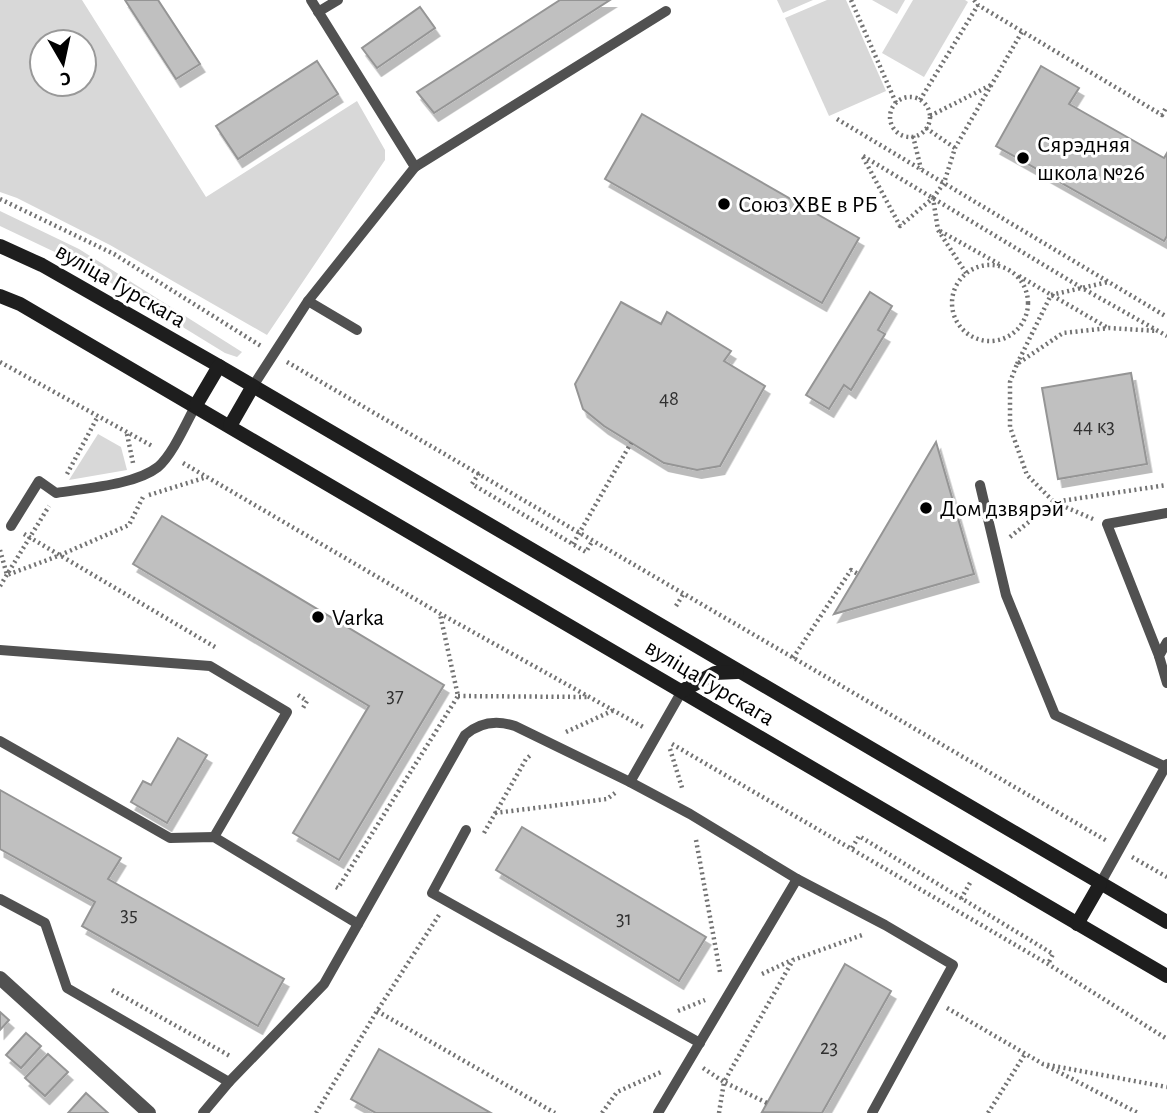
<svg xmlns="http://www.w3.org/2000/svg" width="1167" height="1113" font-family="'Alegreya Sans',sans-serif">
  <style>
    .green { fill: #d8d8d8; fill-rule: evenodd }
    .building { fill: #c0c0c0; stroke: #959595; stroke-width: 2; filter: url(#shadow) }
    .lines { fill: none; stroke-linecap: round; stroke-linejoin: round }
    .path { stroke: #737373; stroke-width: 4.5; stroke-dasharray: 2 3.5; stroke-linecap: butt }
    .service { stroke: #515151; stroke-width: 10 }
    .minor { stroke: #515151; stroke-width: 14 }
    .secondary { stroke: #1e1e1e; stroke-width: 14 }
    .poi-dot { fill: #000; stroke: #fff; stroke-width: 2.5 }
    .labels { text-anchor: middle; stroke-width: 6; stroke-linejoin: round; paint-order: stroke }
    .number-label { font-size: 21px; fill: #303030 }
    .poi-label { font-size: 24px; fill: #000; stroke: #fff; text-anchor: start }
    .street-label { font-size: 24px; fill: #000; stroke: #fff }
  </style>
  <defs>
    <filter id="shadow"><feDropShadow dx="4.5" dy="8" stdDeviation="0" flood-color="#0004"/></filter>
  </defs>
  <rect width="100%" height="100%" fill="#fff"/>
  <g class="green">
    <path d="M 0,0 L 82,0 L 206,197 L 357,101 L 385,150 L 385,160 L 267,335 L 110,245 L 17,198 L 0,192 ZM 42,42 L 84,42 L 84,84 L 42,84 Z"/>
    <path d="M 777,0 L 813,0 L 783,13 Z"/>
    <path d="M 827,0 L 846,0 L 886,91 L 829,116 L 785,18 Z"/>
    <path d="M 872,0 L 905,0 L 897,14 Z"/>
    <path d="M 913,0 L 965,0 L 968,2 L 924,77 L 882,53 Z"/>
    <path d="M 0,211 L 79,249 L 242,352 L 237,357 L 225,353 L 80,264 L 0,226 Z"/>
    <path d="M 98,434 L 121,447 L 127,470 L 69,480 Z"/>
  </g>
  <g class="building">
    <path d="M 125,0 L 158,0 L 200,64 L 176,79 Z"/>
    <path d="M 560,0 L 610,0 L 434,113 L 417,92 Z"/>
    <path d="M 420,7 L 435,28 L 377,68 L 362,48 Z"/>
    <path d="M 317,61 L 338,94 L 238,159 L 216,126 Z"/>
    <path d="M 1041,66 L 1079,88 L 1069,104 L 1164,158 L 1167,153 L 1167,236 L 1164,241 L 996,146 Z"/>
    <path d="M 642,114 L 859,238 L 822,303 L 605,179 Z"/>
    <path d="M 870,292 L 892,306 L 878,330 L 885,334 L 851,390 L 844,385 L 829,409 L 806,395 Z"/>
    <path d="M 621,302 L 661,324 L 667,312 L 731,351 L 724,361 L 765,386 L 720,466 L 697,470 L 664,463 L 604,426 L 583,409 L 575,384 Z"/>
    <path d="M 1131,373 L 1147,464 L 1058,479 L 1042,388 Z"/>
    <path d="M 936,442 L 974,574 L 834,614 L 858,574 Z"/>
    <path d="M 162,516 L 444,685 L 339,860 L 293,833 L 369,706 L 133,564 Z"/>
    <path d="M 178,738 L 207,755 L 167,823 L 131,802 L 143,781 L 151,785 Z"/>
    <path d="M 0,790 L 121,858 L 108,879 L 284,979 L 258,1026 L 82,926 L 95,902 L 0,849 Z"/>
    <path d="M 522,827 L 706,937 L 679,981 L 496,870 Z"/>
    <path d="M 845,964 L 891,991 L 822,1113 L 762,1112 Z"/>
    <path d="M 0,1012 L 9,1020 L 0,1030 Z"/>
    <path d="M 26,1033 L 41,1046 L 21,1068 L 6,1055 Z"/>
    <path d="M 379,1049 L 491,1113 L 376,1113 L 351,1099 Z"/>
    <path d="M 48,1054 L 68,1072 L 45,1096 L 25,1078 Z"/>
    <path d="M 86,1093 L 108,1113 L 68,1113 Z"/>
  </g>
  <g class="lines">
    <g class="path">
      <path d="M 851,0 L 896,103"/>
      <path d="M 974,0 L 978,5 L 1162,115 L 1167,106"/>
      <circle cx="910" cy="117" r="20"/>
      <path d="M 920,100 L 978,5"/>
      <path d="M 930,116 L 991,85"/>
      <path d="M 837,119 L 1167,317"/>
      <path d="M 926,128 L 955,148"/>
      <path d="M 913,136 L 921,169"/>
      <path d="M 863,156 L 1082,288 L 1167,336"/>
      <path d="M 863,157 L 900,226 L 933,198 L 938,230 L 966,273"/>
      <path d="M 933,198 L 944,183 L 955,148 L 1023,30"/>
      <path d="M 0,199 L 114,254 L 261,346"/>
      <path d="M 940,231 L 999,264"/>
      <circle cx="990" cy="303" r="38"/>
      <path d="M 1019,276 L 1108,328"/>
      <path d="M 0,362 L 154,447"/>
      <path d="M 287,362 L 1107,841"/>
      <path d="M 1017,364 L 1051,295 L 1108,282"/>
      <path d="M 127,434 L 133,463"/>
      <path d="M 183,463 L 439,613 L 643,727"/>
      <path d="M 479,473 L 472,484 L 586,552 L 593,540"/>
      <path d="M 67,474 L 97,418"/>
      <path d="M 149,495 L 207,477"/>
      <path d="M 1093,519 L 1054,502 L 1027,475 L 1010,427 L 1010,382 L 1017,364 L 1063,333 L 1109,328 L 1158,331"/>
      <path d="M 24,534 L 215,647"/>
      <path d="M 1010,537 L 1054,502 L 1167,485"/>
      <path d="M 573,544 L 631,443"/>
      <path d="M 0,550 L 7,575 L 58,556 L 129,525 L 144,495"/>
      <path d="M 0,586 L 49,506"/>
      <path d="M 676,606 L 684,593"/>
      <path d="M 793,658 L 851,570 L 858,574"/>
      <path d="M 298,695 L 307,701 L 303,708"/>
      <path d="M 458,696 L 587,697"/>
      <path d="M 566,732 L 614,710"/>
      <path d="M 672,744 L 1048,964 L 1167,1039"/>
      <path d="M 670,749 L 683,791"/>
      <path d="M 495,813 L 607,799 L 615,793"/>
      <path d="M 484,833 L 526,759 L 532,754"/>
      <path d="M 696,840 L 720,972"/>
      <path d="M 852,848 L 859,836 L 1053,954 L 1048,964"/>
      <path d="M 1132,857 L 1167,877"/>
      <path d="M 336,887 L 338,888 L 458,696 L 440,614"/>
      <path d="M 961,899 L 971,881"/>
      <path d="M 762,974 L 792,960"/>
      <path d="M 112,990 L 230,1056"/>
      <path d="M 947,1008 L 1043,1064 L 1167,1087"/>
      <path d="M 377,1011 L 555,1113"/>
      <path d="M 678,1011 L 705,1000"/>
      <path d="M 1047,1066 L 1138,1113"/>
      <path d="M 703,1068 L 724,1082 L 793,960 L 865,934"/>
      <path d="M 316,1113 L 377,1011 L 439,915"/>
      <path d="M 602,1113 L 617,1092 L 661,1072"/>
      <path d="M 719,1113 L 724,1082 L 767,1103"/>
      <path d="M 988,1113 L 1025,1054"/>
    </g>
    <g class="service">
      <path d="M 318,12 L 338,0"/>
      <path d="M 415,167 L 666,11"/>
      <path d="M 308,301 L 357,330"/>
      <path d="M 253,386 L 308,301 L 415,167 L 311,0"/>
      <path d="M 980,485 L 1006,595 L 1055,715 L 1166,767"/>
      <path d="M 11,526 L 39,481 L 56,493 C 86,488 135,485 158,467 C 173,454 186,423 196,405"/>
      <path d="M 1167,642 L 1159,656 L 1167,683"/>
      <path d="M 0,650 L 210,666 L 287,712 L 214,837"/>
      <path d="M 1159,656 L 1107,524 L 1167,513"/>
      <path d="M 0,741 L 170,838 L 214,837 L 358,924"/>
      <path d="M 630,782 L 682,691"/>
      <path d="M 466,830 L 432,893 L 700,1043"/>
      <path d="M 1100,884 L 1167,764"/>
      <path d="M 0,899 L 45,923 L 67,988 L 229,1082"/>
      <path d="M 203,1113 L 229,1082 L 324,984 L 465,735 C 480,722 497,720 515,726 L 630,782 L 690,814 L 797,879 L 885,925 L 953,965 L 872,1113"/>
      <path d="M 658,1113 L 797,879"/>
    </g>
    <path class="minor" d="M 0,978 L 149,1113"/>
    <g class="secondary">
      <path d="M 0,246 L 42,265 L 219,366 L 1167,922"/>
      <path d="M 0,296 L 20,304 C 404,525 783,755 1167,976"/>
      <path d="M 196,405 L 219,366"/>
      <path d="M 230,426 L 253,386"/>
      <path d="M 682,691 L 715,673 L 737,672"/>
      <path d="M 1077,924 L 1100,884"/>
    </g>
  </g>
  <g class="poi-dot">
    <circle cx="1023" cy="158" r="7"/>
    <circle cx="724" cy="204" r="7"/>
    <circle cx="926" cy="508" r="7"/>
    <circle cx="318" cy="617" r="7"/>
  </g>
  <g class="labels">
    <g class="number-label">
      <text x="669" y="405">48</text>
      <text x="1094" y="433">44 к3</text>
      <text x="395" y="702">37</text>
      <text x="129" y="921">35</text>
      <text x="624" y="925">31</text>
      <text x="829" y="1054">23</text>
    </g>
    <g class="poi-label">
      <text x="1037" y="152">Сярэдняя<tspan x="1037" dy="28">школа №26</tspan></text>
      <text x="738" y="212">Союз ХВЕ в РБ</text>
      <text x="940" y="516">Дом дзвярэй</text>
      <text x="332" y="625">Varka</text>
    </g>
    <g class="street-label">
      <text transform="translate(121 285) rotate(30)" y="8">вуліца Гурскага</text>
      <text transform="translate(710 682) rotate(31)" y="8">вуліца Гурскага</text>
    </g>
  </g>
  <g transform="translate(63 63) rotate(171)"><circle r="33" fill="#ffffff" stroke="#999999" stroke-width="2"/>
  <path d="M0-5L12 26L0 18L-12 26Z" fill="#000000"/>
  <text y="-10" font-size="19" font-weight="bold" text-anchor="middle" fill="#000000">С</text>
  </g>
</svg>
